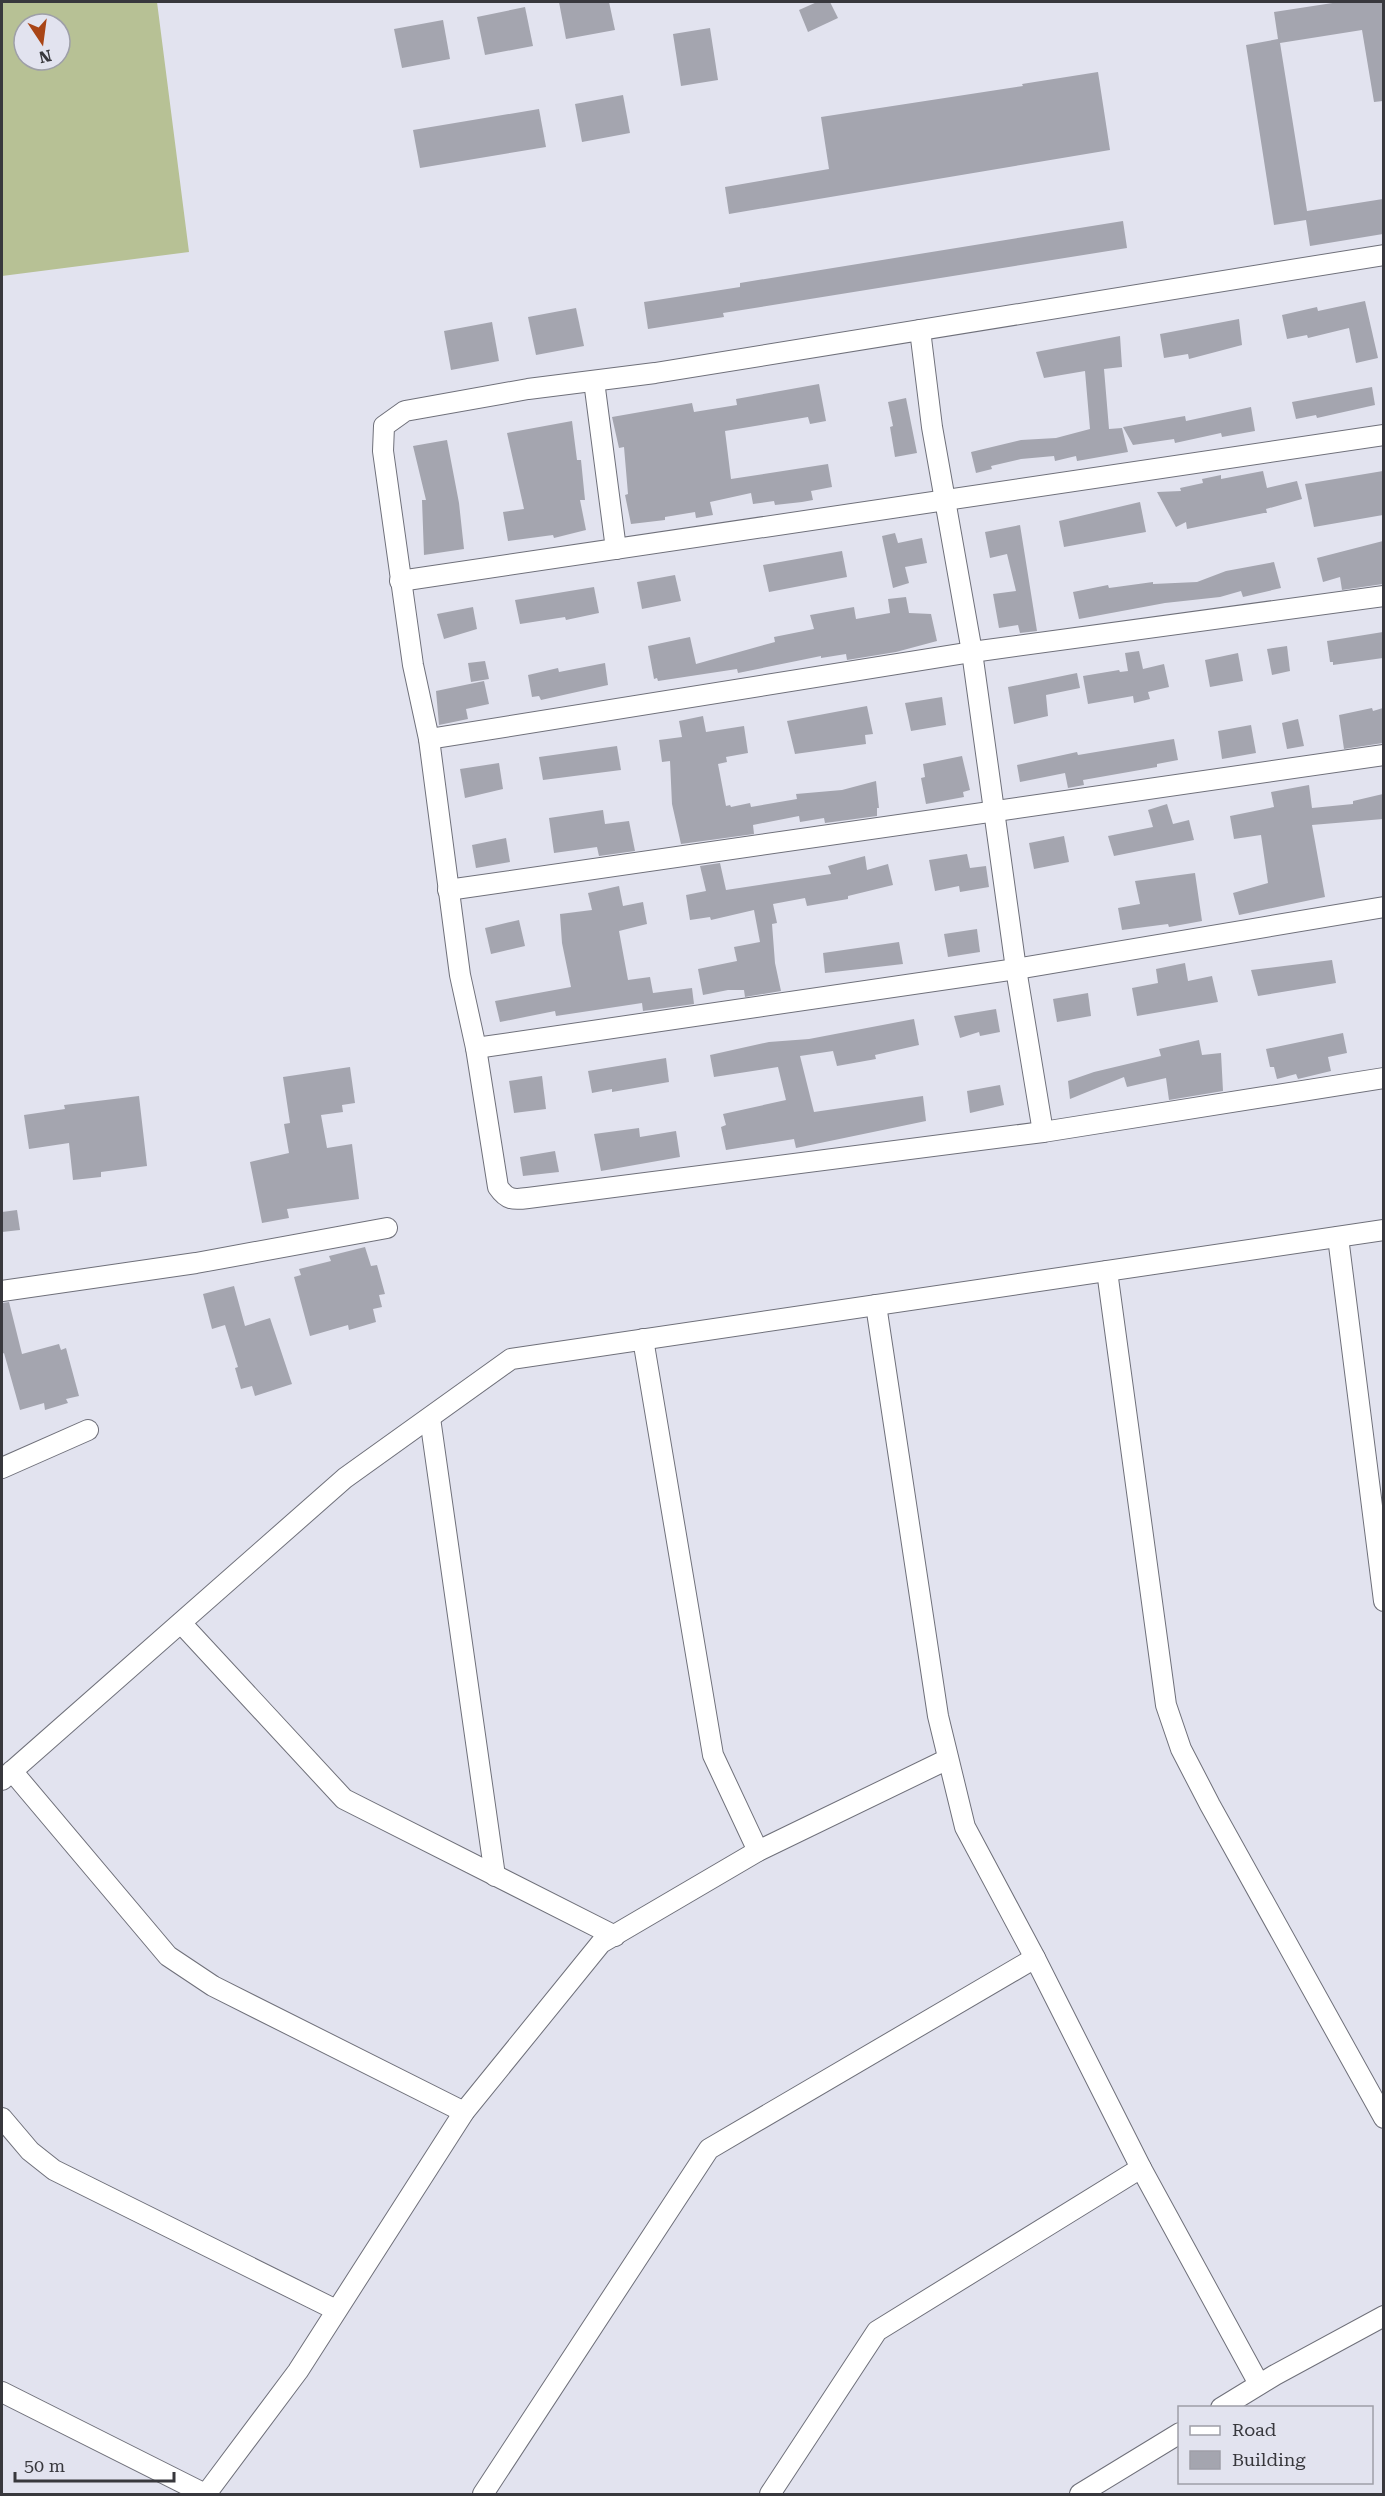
<svg xmlns="http://www.w3.org/2000/svg" width="1385" height="2496" font-family="'Roboto Serif',serif">
  <style>
    .grass { fill: #b7c195; fill-rule: evenodd }
    .building { fill: #a4a5af }
    .lines { fill: none; stroke-linecap: round; stroke-linejoin: round }
    .minor-casing { stroke: #6f707a; stroke-width: 22 }
    .minor { stroke: #fff; stroke-width: 20 }
  </style>
  <rect width="100%" height="100%" fill="#e2e3ef"/>
  <path class="grass" d="M 2,2 L 157,2 L 189,252 L 2,276 ZM 24,24 L 60,24 L 60,60 L 24,60 Z"/>
  <g class="building">
    <path d="M 559,2 L 609,2 L 615,30 L 566,39 Z"/>
    <path d="M 817,2 L 830,2 L 838,18 L 808,32 L 799,10 Z"/>
    <path d="M 1339,2 L 1383,2 L 1383,101 L 1374,102 L 1362,30 L 1280,43 L 1307,211 L 1383,199 L 1383,234 L 1310,246 L 1306,220 L 1274,225 L 1246,45 L 1278,39 L 1274,12 Z"/>
    <path d="M 525,7 L 533,46 L 485,55 L 477,17 Z"/>
    <path d="M 443,20 L 450,59 L 402,68 L 394,29 Z"/>
    <path d="M 710,28 L 718,80 L 681,86 L 673,34 Z"/>
    <path d="M 1098,72 L 1110,150 L 729,214 L 725,187 L 829,169 L 821,117 L 1023,86 L 1022,84 Z"/>
    <path d="M 623,95 L 630,133 L 582,142 L 575,104 Z"/>
    <path d="M 539,109 L 546,147 L 420,168 L 413,130 Z"/>
    <path d="M 1123,221 L 1127,248 L 723,313 L 724,317 L 648,329 L 644,302 L 740,287 L 740,283 Z"/>
    <path d="M 1365,301 L 1378,358 L 1356,363 L 1349,328 L 1308,338 L 1307,335 L 1287,339 L 1282,315 L 1317,307 L 1318,311 Z"/>
    <path d="M 576,308 L 584,346 L 536,355 L 528,317 Z"/>
    <path d="M 1239,319 L 1242,345 L 1189,359 L 1188,354 L 1164,358 L 1160,334 Z"/>
    <path d="M 492,322 L 499,361 L 451,370 L 444,331 Z"/>
    <path d="M 1120,336 L 1122,367 L 1104,369 L 1109,429 L 1122,428 L 1128,452 L 1077,461 L 1076,456 L 1055,461 L 1054,456 L 1021,459 L 991,466 L 992,469 L 976,473 L 971,452 L 1021,440 L 1056,438 L 1090,429 L 1085,371 L 1044,378 L 1036,352 Z"/>
    <path d="M 819,384 L 826,421 L 810,424 L 808,417 L 725,431 L 731,479 L 828,464 L 832,487 L 811,491 L 813,500 L 802,502 L 775,505 L 774,501 L 753,504 L 751,493 L 710,502 L 713,515 L 696,518 L 695,512 L 665,517 L 665,520 L 631,524 L 625,495 L 628,494 L 624,447 L 619,448 L 612,417 L 692,403 L 694,412 L 737,405 L 736,399 Z"/>
    <path d="M 1372,387 L 1375,405 L 1317,418 L 1316,415 L 1296,419 L 1292,402 Z"/>
    <path d="M 906,398 L 917,453 L 895,457 L 890,427 L 893,426 L 888,402 Z"/>
    <path d="M 1251,407 L 1255,431 L 1222,437 L 1221,433 L 1175,443 L 1174,439 L 1133,445 L 1123,427 L 1185,416 L 1186,421 Z"/>
    <path d="M 572,421 L 577,460 L 581,460 L 585,500 L 580,500 L 586,530 L 554,538 L 553,535 L 508,541 L 503,512 L 524,509 L 507,433 Z"/>
    <path d="M 447,440 L 459,503 L 464,549 L 424,555 L 422,500 L 426,500 L 413,446 Z"/>
    <path d="M 1263,471 L 1267,488 L 1297,481 L 1302,499 L 1266,509 L 1267,513 L 1264,513 L 1187,529 L 1186,522 L 1176,527 L 1157,492 L 1181,491 L 1180,488 L 1203,483 L 1202,479 L 1221,475 L 1221,479 Z"/>
    <path d="M 1383,471 L 1383,515 L 1314,527 L 1305,484 Z"/>
    <path d="M 1140,502 L 1146,532 L 1064,547 L 1059,521 Z"/>
    <path d="M 1020,525 L 1037,631 L 1020,633 L 1018,625 L 999,628 L 993,594 L 1016,591 L 1007,554 L 990,558 L 985,532 Z"/>
    <path d="M 895,533 L 898,543 L 922,538 L 927,563 L 905,567 L 909,583 L 893,588 L 882,536 Z"/>
    <path d="M 1383,541 L 1383,584 L 1342,590 L 1340,577 L 1323,582 L 1317,558 Z"/>
    <path d="M 842,551 L 847,577 L 769,592 L 763,565 Z"/>
    <path d="M 1274,562 L 1281,588 L 1243,597 L 1241,591 L 1220,597 L 1165,603 L 1079,619 L 1073,592 L 1108,585 L 1109,588 L 1153,582 L 1153,584 L 1197,582 L 1226,571 Z"/>
    <path d="M 675,575 L 681,601 L 642,609 L 637,582 Z"/>
    <path d="M 594,587 L 599,613 L 566,620 L 565,617 L 520,624 L 515,600 Z"/>
    <path d="M 906,597 L 909,613 L 931,614 L 937,641 L 896,652 L 847,660 L 846,654 L 821,658 L 821,656 L 738,673 L 737,669 L 658,681 L 657,678 L 654,679 L 648,646 L 690,637 L 696,664 L 775,642 L 774,637 L 814,629 L 810,615 L 854,607 L 856,619 L 890,613 L 888,599 Z"/>
    <path d="M 473,607 L 477,629 L 444,639 L 437,614 Z"/>
    <path d="M 1383,632 L 1383,658 L 1333,665 L 1333,662 L 1330,662 L 1327,641 Z"/>
    <path d="M 1287,646 L 1290,671 L 1272,675 L 1267,649 Z"/>
    <path d="M 1139,651 L 1143,669 L 1164,664 L 1169,687 L 1148,692 L 1150,699 L 1134,703 L 1133,696 L 1088,704 L 1083,676 L 1119,670 L 1120,672 L 1128,671 L 1125,653 Z"/>
    <path d="M 1238,653 L 1243,681 L 1210,687 L 1205,660 Z"/>
    <path d="M 485,661 L 489,679 L 471,682 L 468,663 Z"/>
    <path d="M 605,663 L 608,685 L 541,700 L 539,696 L 532,697 L 528,675 L 558,668 L 559,672 Z"/>
    <path d="M 1077,673 L 1080,688 L 1046,695 L 1048,716 L 1014,724 L 1008,687 Z"/>
    <path d="M 484,681 L 489,704 L 466,709 L 468,719 L 439,725 L 436,691 Z"/>
    <path d="M 942,697 L 946,725 L 911,731 L 905,703 Z"/>
    <path d="M 867,706 L 873,734 L 865,735 L 866,744 L 795,754 L 787,721 Z"/>
    <path d="M 1372,708 L 1373,711 L 1383,708 L 1383,743 L 1344,749 L 1339,715 Z"/>
    <path d="M 703,716 L 706,732 L 744,726 L 748,753 L 726,757 L 727,762 L 718,764 L 726,806 L 730,805 L 731,807 L 750,803 L 751,807 L 797,799 L 796,794 L 842,790 L 876,781 L 879,808 L 877,808 L 877,816 L 825,823 L 824,818 L 800,822 L 799,816 L 753,825 L 754,834 L 681,844 L 672,804 L 670,761 L 662,762 L 659,740 L 682,737 L 679,721 Z"/>
    <path d="M 1298,719 L 1304,746 L 1287,749 L 1282,723 Z"/>
    <path d="M 1251,725 L 1256,753 L 1222,759 L 1218,731 Z"/>
    <path d="M 1174,739 L 1178,760 L 1157,764 L 1157,767 L 1083,780 L 1084,785 L 1068,788 L 1065,773 L 1020,782 L 1017,765 L 1077,752 L 1078,755 Z"/>
    <path d="M 617,746 L 621,770 L 543,780 L 539,757 Z"/>
    <path d="M 962,756 L 970,790 L 963,792 L 964,797 L 926,804 L 921,778 L 925,777 L 923,764 Z"/>
    <path d="M 499,763 L 503,789 L 465,798 L 460,769 Z"/>
    <path d="M 1309,785 L 1312,808 L 1353,804 L 1353,801 L 1383,794 L 1383,819 L 1312,825 L 1325,897 L 1239,915 L 1233,893 L 1268,883 L 1261,835 L 1234,839 L 1230,816 L 1274,807 L 1271,792 Z"/>
    <path d="M 1167,804 L 1173,824 L 1189,820 L 1194,840 L 1114,856 L 1108,836 L 1153,827 L 1148,810 Z"/>
    <path d="M 603,810 L 605,824 L 629,821 L 635,851 L 599,856 L 597,847 L 554,853 L 549,818 Z"/>
    <path d="M 1064,836 L 1069,862 L 1034,869 L 1029,843 Z"/>
    <path d="M 506,838 L 510,862 L 476,868 L 472,845 Z"/>
    <path d="M 967,854 L 970,868 L 986,866 L 989,887 L 960,892 L 959,886 L 935,891 L 929,860 Z"/>
    <path d="M 865,856 L 867,870 L 888,864 L 893,885 L 848,896 L 848,899 L 807,906 L 805,898 L 773,904 L 777,923 L 772,924 L 775,963 L 781,991 L 745,997 L 744,990 L 728,990 L 703,995 L 698,969 L 737,961 L 734,947 L 760,942 L 754,910 L 711,920 L 710,917 L 690,920 L 686,895 L 706,891 L 700,866 L 720,863 L 726,890 L 831,874 L 828,866 Z"/>
    <path d="M 1195,873 L 1202,921 L 1169,927 L 1168,924 L 1122,930 L 1118,908 L 1140,904 L 1135,881 Z"/>
    <path d="M 619,886 L 623,906 L 643,902 L 647,924 L 619,931 L 628,980 L 650,977 L 653,993 L 692,988 L 694,1004 L 643,1011 L 642,1003 L 556,1016 L 555,1011 L 500,1022 L 495,1001 L 571,987 L 562,943 L 560,914 L 592,910 L 588,893 Z"/>
    <path d="M 519,920 L 525,946 L 491,954 L 485,928 Z"/>
    <path d="M 977,929 L 980,952 L 948,957 L 944,934 Z"/>
    <path d="M 899,942 L 903,964 L 825,973 L 823,953 Z"/>
    <path d="M 1332,960 L 1336,983 L 1258,996 L 1251,970 Z"/>
    <path d="M 1185,963 L 1188,981 L 1212,976 L 1218,1002 L 1137,1016 L 1132,988 L 1158,983 L 1156,969 Z"/>
    <path d="M 1088,993 L 1091,1016 L 1057,1022 L 1053,999 Z"/>
    <path d="M 996,1009 L 1000,1032 L 980,1036 L 979,1032 L 960,1038 L 954,1016 Z"/>
    <path d="M 914,1019 L 919,1045 L 875,1055 L 876,1059 L 837,1066 L 833,1051 L 800,1056 L 814,1112 L 923,1096 L 926,1121 L 796,1148 L 794,1139 L 726,1150 L 721,1127 L 726,1125 L 723,1114 L 786,1100 L 778,1067 L 714,1077 L 710,1055 L 769,1042 L 809,1039 Z"/>
    <path d="M 1343,1033 L 1347,1053 L 1328,1057 L 1331,1071 L 1298,1079 L 1296,1074 L 1277,1079 L 1274,1067 L 1270,1067 L 1266,1049 Z"/>
    <path d="M 1199,1040 L 1202,1055 L 1221,1053 L 1223,1091 L 1169,1100 L 1166,1078 L 1127,1087 L 1124,1077 L 1070,1099 L 1068,1081 L 1094,1072 L 1161,1056 L 1159,1049 Z"/>
    <path d="M 666,1058 L 669,1082 L 612,1092 L 612,1089 L 592,1093 L 588,1071 Z"/>
    <path d="M 350,1067 L 355,1103 L 342,1105 L 343,1112 L 321,1115 L 327,1148 L 352,1144 L 359,1199 L 287,1209 L 289,1218 L 262,1223 L 250,1162 L 289,1153 L 284,1124 L 290,1123 L 283,1077 Z"/>
    <path d="M 542,1076 L 546,1109 L 514,1113 L 509,1081 Z"/>
    <path d="M 1000,1085 L 1004,1105 L 970,1113 L 967,1091 Z"/>
    <path d="M 139,1096 L 147,1166 L 101,1172 L 101,1177 L 73,1180 L 69,1143 L 29,1149 L 24,1115 L 65,1109 L 64,1105 Z"/>
    <path d="M 639,1128 L 640,1137 L 676,1131 L 680,1157 L 601,1171 L 594,1134 Z"/>
    <path d="M 555,1151 L 559,1172 L 523,1176 L 520,1157 Z"/>
    <path d="M 17,1210 L 20,1230 L 2,1232 L 2,1212 Z"/>
    <path d="M 365,1247 L 371,1266 L 377,1265 L 385,1294 L 379,1295 L 382,1307 L 373,1309 L 376,1322 L 349,1330 L 348,1325 L 310,1336 L 294,1277 L 301,1275 L 299,1269 L 331,1261 L 329,1256 Z"/>
    <path d="M 234,1286 L 245,1326 L 270,1318 L 292,1384 L 255,1396 L 252,1386 L 241,1389 L 235,1368 L 238,1367 L 225,1325 L 212,1329 L 203,1294 Z"/>
    <path d="M 9,1302 L 22,1354 L 59,1344 L 61,1350 L 66,1348 L 79,1396 L 66,1399 L 68,1403 L 45,1410 L 44,1403 L 20,1410 L 4,1353 L 2,1354 L 2,1303 Z"/>
  </g>
  <g class="lines">
    <defs>
      <g id="minor">
        <path d="M 1384,255 L 655,373 L 528,389 L 405,411 L 384,426 L 383,451 L 413,665 L 429,739 L 460,975 L 476,1048 L 498,1187 C 507,1200 513,1200 528,1198 L 1043,1132 L 1384,1078"/>
        <path d="M 920,330 L 932,427 L 972,652 L 1016,969 L 1043,1132"/>
        <path d="M 594,381 L 616,549"/>
        <path d="M 400,581 L 1384,435"/>
        <path d="M 429,739 L 972,652 L 1384,596"/>
        <path d="M 448,890 L 1384,755"/>
        <path d="M 476,1048 L 1016,969 L 1384,907"/>
        <path d="M 1338,1237 L 1384,1601"/>
        <path d="M 1107,1271 L 1166,1705 L 1181,1749 L 1210,1805 L 1384,2118"/>
        <path d="M 2,1291 L 196,1263 L 387,1228"/>
        <path d="M 876,1305 L 938,1716 L 965,1827 L 1035,1958 L 1141,2168 L 1259,2384"/>
        <path d="M 643,1339 L 713,1755 L 758,1851"/>
        <path d="M 430,1418 L 495,1876"/>
        <path d="M 2,1468 L 88,1430"/>
        <path d="M 181,1623 L 344,1799 L 615,1936"/>
        <path d="M 12,1771 L 168,1956 L 213,1986 L 464,2112"/>
        <path d="M 2,1780 L 345,1478 L 511,1359 L 1384,1230"/>
        <path d="M 2,2118 L 30,2151 L 54,2170 L 336,2310"/>
        <path d="M 2,2392 L 205,2494"/>
        <path d="M 1221,2408 L 1275,2375 L 1384,2316"/>
        <path d="M 206,2494 L 298,2371 L 464,2112 L 601,1943 L 758,1851 L 948,1759"/>
        <path d="M 483,2494 L 709,2149 L 1035,1958"/>
        <path d="M 770,2494 L 877,2331 L 1141,2168"/>
        <path d="M 1080,2494 L 1180,2433"/>
      </g>
    </defs>
    <use href="#minor" class="minor-casing"/>
    <use href="#minor" class="minor"/>
  </g>
  <rect width="1385" height="2496" fill="none" stroke="#38383d" stroke-width="6"/>
  <rect x="1178" y="2406" width="195" height="78" fill="#e2e3ef" stroke="#9e9fa8" stroke-width="1.5"/>
  <rect x="1190" y="2426" width="30" height="9" fill="#ffffff" stroke="#9e9fa8" stroke-width="1.5"/>
  <text x="1232" y="2436" font-size="18" fill="#38383d">Road</text>
  <rect x="1190" y="2451" width="30" height="18" fill="#a4a5af" stroke="#9e9fa8" stroke-width="1.5"/>
  <text x="1232" y="2466" font-size="18" fill="#38383d">Building</text>
  <g transform="translate(42 42) rotate(167)"><circle r="28" fill="#e2e3ef" stroke="#9e9fa8" stroke-width="1.5"/>
  <path d="M0-4.5L10 22L0 15L-10 22Z" fill="#a94516"/>
  <text y="-9" font-size="16" font-weight="bold" text-anchor="middle" fill="#38383d">N</text>
  </g>
  <path d="M15 2472v9h159v-9" fill="none" stroke="#38383d" stroke-width="3"/>
  <text x="24" y="2472" font-size="18" fill="#38383d" stroke="#e2e3ef" stroke-width="4.5" paint-order="stroke">50 m</text>
</svg>
